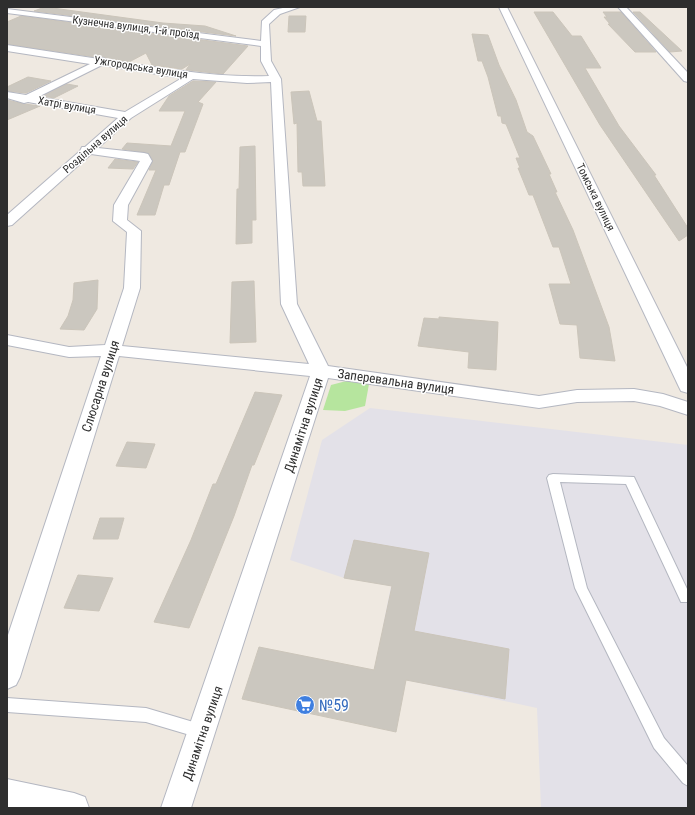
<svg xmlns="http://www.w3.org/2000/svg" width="695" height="815" font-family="'Roboto Condensed',sans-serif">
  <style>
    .industrial { fill: #e3e1e8 }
    .green { fill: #b6e59e }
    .building { fill: #cbc7bf; stroke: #cbc5ba }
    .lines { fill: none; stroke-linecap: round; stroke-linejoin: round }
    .service-casing { stroke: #b4b7c1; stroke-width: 2 }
    .minor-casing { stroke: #b4b7c1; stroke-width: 2 }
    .service { fill: #fff; fill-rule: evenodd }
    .minor { fill: #fff; fill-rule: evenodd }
    .labels { text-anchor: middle; stroke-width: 3; stroke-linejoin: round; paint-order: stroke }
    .far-street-label { font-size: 11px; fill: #2e2e2e; stroke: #fff }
    .street-label { font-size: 13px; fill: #2e2e2e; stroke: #fff }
    .near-shop-label { font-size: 16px; fill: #366cbe; stroke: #fff; text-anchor: start }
  </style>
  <rect width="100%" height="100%" fill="#efe9e1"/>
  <path class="industrial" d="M 370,408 L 688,445 L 688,808 L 541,808 L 537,708 L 406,680 L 414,631 L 383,626 L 391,586 L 344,578 L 290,560 L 322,440 Z"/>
  <path class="green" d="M 354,379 L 369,384 L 365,406 L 345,411 L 323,410 L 331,385 Z"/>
  <g class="building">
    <path d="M 45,7 L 163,23 L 205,26 L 236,36 L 34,11 Z"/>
    <path d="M 534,12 L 553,12 L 572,36 L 581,36 L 601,68 L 585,68 L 619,126 L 656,175 L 654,175 L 688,228 L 688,235 L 679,241 L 600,125 Z"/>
    <path d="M 603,12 L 621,12 L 656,52 L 635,52 L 608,24 L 610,24 L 604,17 L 607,17 Z"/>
    <path d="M 633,12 L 640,12 L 682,51 L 670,52 Z"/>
    <path d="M 21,16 L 248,46 L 223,74 L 188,70 L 186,70 L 190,64 L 182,69 L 152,65 L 146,53 L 129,62 L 7,44 L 7,22 Z"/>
    <path d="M 289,16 L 306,16 L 305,32 L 288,32 Z"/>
    <path d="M 472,34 L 488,35 L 499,65 L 516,100 L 527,132 L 533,136 L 551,174 L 549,174 L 557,192 L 555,192 L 573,230 L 609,327 L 615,361 L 580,358 L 577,325 L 560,324 L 549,284 L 571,284 L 559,247 L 553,247 L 533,195 L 529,195 L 518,168 L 520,168 L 516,158 L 520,158 L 506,124 L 502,123 L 501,116 L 498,116 L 488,77 L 482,61 L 478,61 Z"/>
    <path d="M 28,77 L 51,81 L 26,93 L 7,91 L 7,87 Z"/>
    <path d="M 193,81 L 216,82 L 198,102 L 203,104 L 185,152 L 180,152 L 169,185 L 164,185 L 155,215 L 137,215 L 156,170 L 149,170 L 153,160 L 148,153 L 122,149 L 127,143 L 171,146 L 185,111 L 159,111 L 169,96 Z"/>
    <path d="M 67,84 L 78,86 L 54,98 L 43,96 Z"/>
    <path d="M 309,91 L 317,121 L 321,121 L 325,186 L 303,186 L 302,172 L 298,172 L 297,123 L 294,124 L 291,92 Z"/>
    <path d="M 7,100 L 24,104 L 40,106 L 7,120 Z"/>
    <path d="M 255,146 L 256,220 L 252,220 L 252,243 L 236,244 L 237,189 L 239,189 L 240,147 Z"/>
    <path d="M 115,159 L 138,162 L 133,169 L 108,168 Z"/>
    <path d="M 98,280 L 97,309 L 84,330 L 60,329 L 68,316 L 73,300 L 74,283 Z"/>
    <path d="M 254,281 L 256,342 L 230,343 L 232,282 Z"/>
    <path d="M 439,317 L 498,322 L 496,370 L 468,368 L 469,352 L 418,346 L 424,318 L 439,319 Z"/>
    <path d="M 255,392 L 282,395 L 254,465 L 252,465 L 234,516 L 189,628 L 154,622 L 191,540 L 213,484 L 216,484 Z"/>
    <path d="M 127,442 L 155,444 L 146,468 L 116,466 Z"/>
    <path d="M 100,518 L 124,518 L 118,539 L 93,539 Z"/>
    <path d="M 354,540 L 429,553 L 414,631 L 509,649 L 505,699 L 406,680 L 396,732 L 242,699 L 259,647 L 374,670 L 392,586 L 344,578 Z"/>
    <path d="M 78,575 L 113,578 L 99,611 L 64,608 Z"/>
  </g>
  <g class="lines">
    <defs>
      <g id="service">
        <path d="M 553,474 L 634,477 L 688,591 L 688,602 L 681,602 L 626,484 L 560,482 L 587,588 L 664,738 L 688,766 L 688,786 L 683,783 L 654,748 L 575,588 L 547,478 L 549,475 Z"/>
        <path d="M 7,698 L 146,708 L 200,724 L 205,726 L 207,731 L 205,736 L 200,738 L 146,722 L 7,712 Z"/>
      </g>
      <g id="minor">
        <path d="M 287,7 L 300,7 L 280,14 L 269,24 L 271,61 L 281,79 L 297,304 L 328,366 L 539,396 L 577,390 L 634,389 L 663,394 L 688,402 L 688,415 L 660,406 L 634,401 L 577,402 L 539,408 L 328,378 L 191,808 L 161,808 L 310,376 L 119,356 L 20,677 L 16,685 L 7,689 L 7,638 L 101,356 L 69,357 L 7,345 L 7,335 L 69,347 L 105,345 L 124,288 L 127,232 L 113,221 L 114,205 L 140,161 L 91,154 L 12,225 L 7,226 L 7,215 L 80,151 L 82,147 L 85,147 L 118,118 L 28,102 L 24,103 L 7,98 L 7,92 L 26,95 L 90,64 L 7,51 L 7,45 L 99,59 L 103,58 L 107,60 C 161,68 215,78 269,76 L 261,61 L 261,46 L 7,13 L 7,9 L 261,41 L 262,21 L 274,10 ZM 102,65 L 182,78 L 125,112 L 38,97 ZM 193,79 L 247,83 L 271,82 L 281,304 L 309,364 L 122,346 L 140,288 L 141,231 L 127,220 L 128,205 L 152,161 L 148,154 L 144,153 L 98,148 L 131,118 Z"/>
        <path d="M 499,7 L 507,7 L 688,369 L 688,393 L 681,391 L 679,387 Z"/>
        <path d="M 618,7 L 626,7 L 688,73 L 688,82 L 684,81 Z"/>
        <path d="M 7,779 L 74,793 L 85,797 L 89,808 L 7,808 Z"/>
      </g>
    </defs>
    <use href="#service" class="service-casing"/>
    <use href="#minor" class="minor-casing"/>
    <use href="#service" class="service"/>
    <use href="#minor" class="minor"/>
  </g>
  <defs>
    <symbol id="supermarket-disc" viewBox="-11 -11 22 22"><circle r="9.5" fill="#3f7fe0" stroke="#fff"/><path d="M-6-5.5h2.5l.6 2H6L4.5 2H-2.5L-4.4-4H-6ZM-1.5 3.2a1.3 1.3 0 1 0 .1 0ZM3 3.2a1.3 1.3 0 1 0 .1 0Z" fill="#fff"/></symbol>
  </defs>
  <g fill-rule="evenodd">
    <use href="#supermarket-disc" x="294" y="694" width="22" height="22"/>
  </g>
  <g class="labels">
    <g class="far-street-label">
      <text transform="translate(136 27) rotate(7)" y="4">Кузнечна вулиця, 1-й проїзд</text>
      <text transform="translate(141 67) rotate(9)" y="4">Ужгородська вулиця</text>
      <text transform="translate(67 105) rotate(10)" y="4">Хатрі вулиця</text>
      <text transform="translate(95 144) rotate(-41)" y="4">Роздільна вулиця</text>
      <text transform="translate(596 197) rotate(64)" y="4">Томська вулиця</text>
    </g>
    <g class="street-label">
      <text transform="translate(396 381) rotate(8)" y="5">Заперевальна вулиця</text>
      <text transform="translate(100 386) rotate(-72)" y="5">Слюсарна вулиця</text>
      <text transform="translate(303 425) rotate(-72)" y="5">Динамітна вулиця</text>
      <text transform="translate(202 733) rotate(-71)" y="5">Динамітна вулиця</text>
    </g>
    <g class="near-shop-label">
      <text x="319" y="711">№59</text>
    </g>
  </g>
  <rect width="695" height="815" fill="none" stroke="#2e2e2e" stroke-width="16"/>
</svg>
